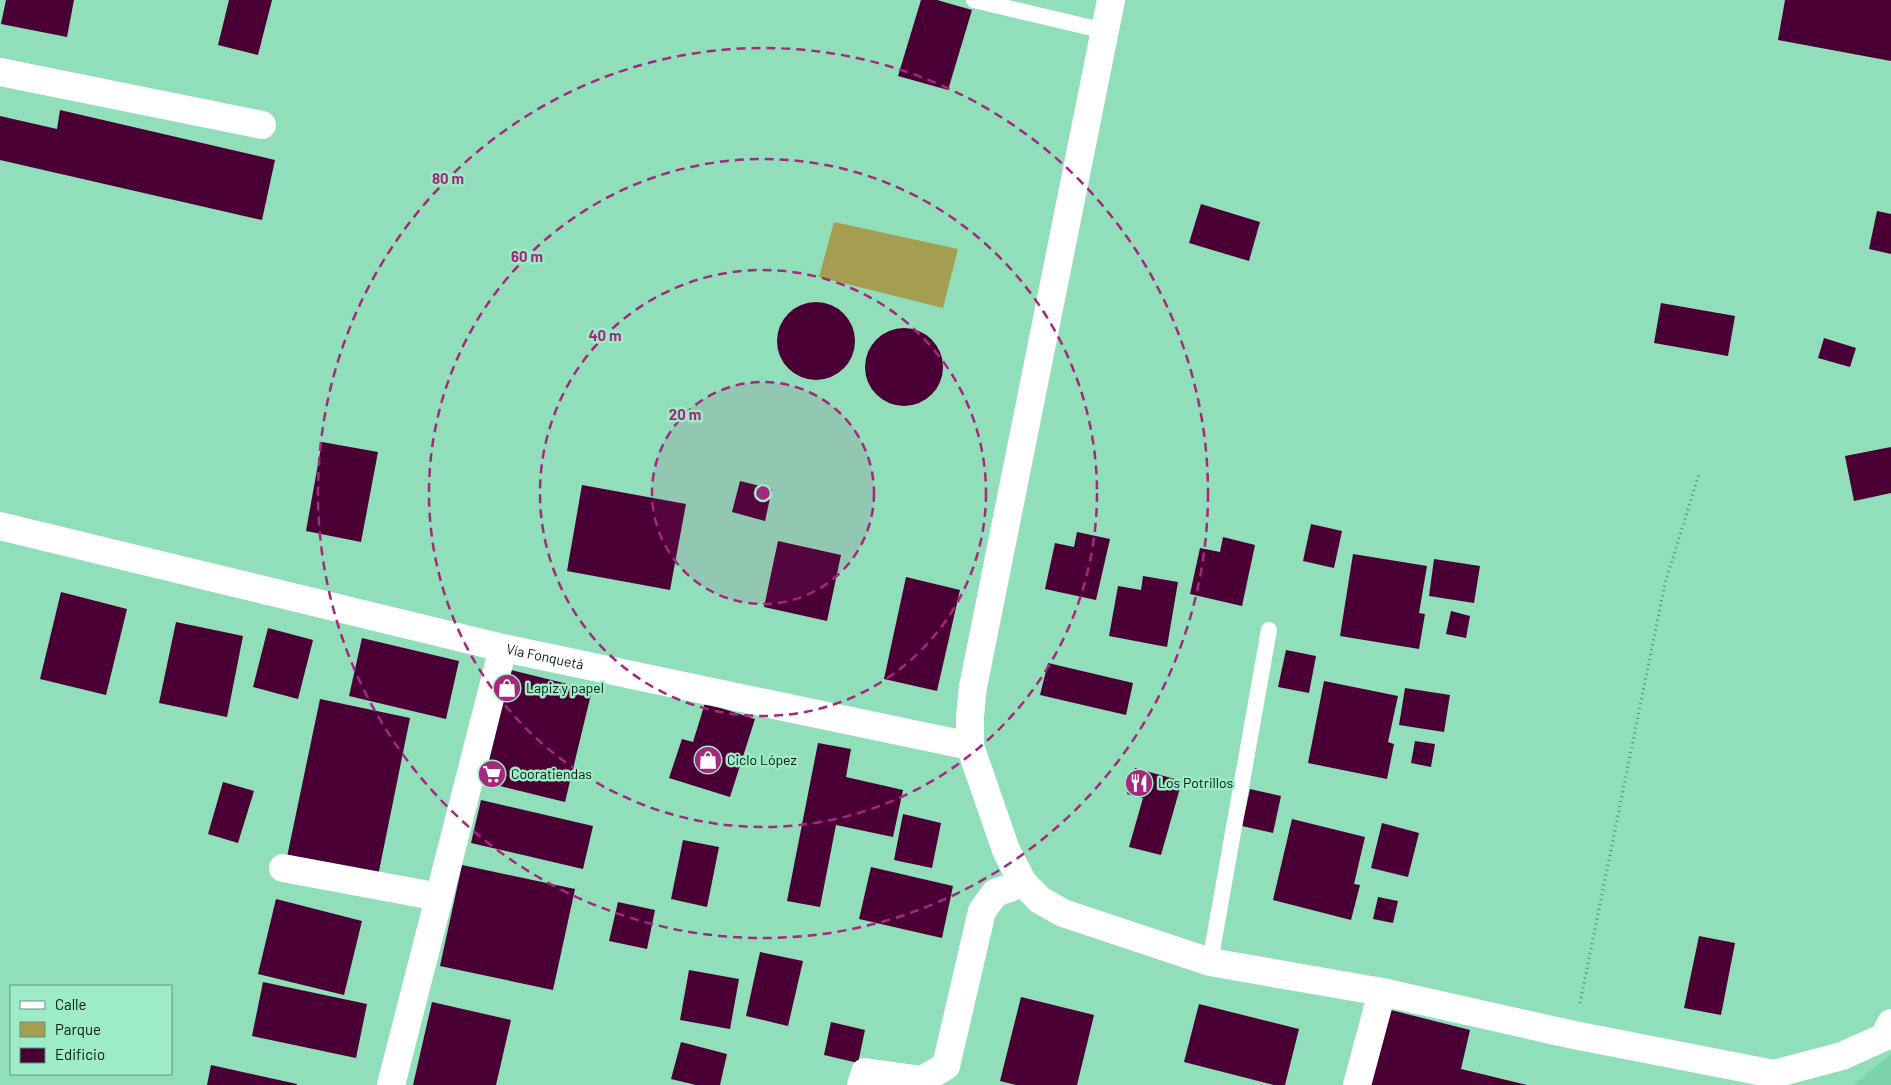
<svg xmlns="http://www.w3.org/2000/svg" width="1891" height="1085" font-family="Barlow,sans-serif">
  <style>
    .built { fill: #7bd3ac }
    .green { fill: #a59d52 }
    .building { fill: #4a0035 }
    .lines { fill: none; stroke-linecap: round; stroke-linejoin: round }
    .path { stroke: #538a71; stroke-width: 3; stroke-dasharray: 1 4; stroke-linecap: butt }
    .lane { stroke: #fff; stroke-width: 16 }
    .street { stroke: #fff; stroke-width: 28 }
    .secondary { stroke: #fff; stroke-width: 28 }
    .ring { fill: none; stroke: #a4287d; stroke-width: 2.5; stroke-dasharray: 9 6 }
    .labels { text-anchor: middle; stroke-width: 5; stroke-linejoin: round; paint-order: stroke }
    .street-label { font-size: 14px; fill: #00190d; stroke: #9debc7 }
    .poi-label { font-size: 14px; fill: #00190d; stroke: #9debc7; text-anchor: start }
    .centre { fill: #a4287d; stroke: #9debc7; stroke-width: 2.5 }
    .ring-label { font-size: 15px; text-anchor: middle; font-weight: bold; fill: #a4287d; stroke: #9debc7; stroke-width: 5; stroke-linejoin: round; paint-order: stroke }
  </style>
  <rect width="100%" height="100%" fill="#90deba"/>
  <path class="built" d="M 1891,1054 L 1891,1085 L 1854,1085 L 1865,1075 Z"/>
  <path class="green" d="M 834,222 L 958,249 L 943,308 L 819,277 Z"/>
  <g class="building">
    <path d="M 6,0 L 74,0 L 67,37 L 1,24 Z"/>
    <path d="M 229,0 L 272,0 L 258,55 L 218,45 Z"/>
    <path d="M 921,0 L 937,0 L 972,10 L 948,90 L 898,76 Z"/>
    <path d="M 1785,0 L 1891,0 L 1891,61 L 1778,40 Z"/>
    <path d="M 60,110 L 275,160 L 262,220 L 0,160 L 0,116 L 57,129 Z"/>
    <path d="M 1201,204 L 1260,222 L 1249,261 L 1189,243 Z"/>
    <path d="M 1877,211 L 1891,214 L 1891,254 L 1869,249 Z"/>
    <circle cx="816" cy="341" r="39"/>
    <path d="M 1661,303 L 1735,316 L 1728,356 L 1654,343 Z"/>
    <circle cx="904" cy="367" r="39"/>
    <path d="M 1824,338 L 1856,348 L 1850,367 L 1818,358 Z"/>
    <path d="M 322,442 L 378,452 L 361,542 L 306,531 Z"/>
    <path d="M 1891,447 L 1891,493 L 1854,501 L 1845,456 Z"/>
    <path d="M 740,481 L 772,489 L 765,521 L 732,512 Z"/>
    <path d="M 582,485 L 686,504 L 670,590 L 567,571 Z"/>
    <path d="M 1311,524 L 1342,531 L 1334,568 L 1303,561 Z"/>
    <path d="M 1077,532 L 1110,539 L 1096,600 L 1045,589 L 1055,543 L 1074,547 Z"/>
    <path d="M 1223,537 L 1255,545 L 1242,606 L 1190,594 L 1200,548 L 1220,552 Z"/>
    <path d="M 778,541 L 841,555 L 827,621 L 764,607 Z"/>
    <path d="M 1353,554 L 1427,566 L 1419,613 L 1425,614 L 1419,649 L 1340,636 Z"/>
    <path d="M 1434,559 L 1480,566 L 1474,603 L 1429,596 Z"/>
    <path d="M 1143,576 L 1178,582 L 1167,647 L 1109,636 L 1118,586 L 1141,590 Z"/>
    <path d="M 906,577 L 960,590 L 937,691 L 884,679 Z"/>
    <path d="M 61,592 L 127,609 L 106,695 L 40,679 Z"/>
    <path d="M 1451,611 L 1470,616 L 1466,638 L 1446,634 Z"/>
    <path d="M 176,622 L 243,636 L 227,717 L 159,703 Z"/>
    <path d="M 268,628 L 313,640 L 298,699 L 253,687 Z"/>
    <path d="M 362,638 L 459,661 L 446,719 L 349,696 Z"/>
    <path d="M 1286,650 L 1316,656 L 1309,693 L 1278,687 Z"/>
    <path d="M 1048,663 L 1133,683 L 1126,715 L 1040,695 Z"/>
    <path d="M 511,670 L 592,690 L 565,802 L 484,782 Z"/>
    <path d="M 1324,681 L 1398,696 L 1388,742 L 1394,744 L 1387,779 L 1308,763 Z"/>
    <path d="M 1405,688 L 1450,695 L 1444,732 L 1399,725 Z"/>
    <path d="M 320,699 L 410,718 L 378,876 L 287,857 Z"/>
    <path d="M 705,703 L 755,719 L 730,797 L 669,778 L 682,739 L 693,742 Z"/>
    <path d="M 1415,741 L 1435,744 L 1431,767 L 1411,763 Z"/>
    <path d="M 818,743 L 851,749 L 846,777 L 903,790 L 893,837 L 836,825 L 820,907 L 787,901 Z"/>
    <path d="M 1135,768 L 1182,781 L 1161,855 L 1129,847 L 1143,798 L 1127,794 Z"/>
    <path d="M 223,782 L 254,791 L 238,843 L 208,834 Z"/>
    <path d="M 1250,789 L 1281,796 L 1273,833 L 1242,826 Z"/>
    <path d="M 481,800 L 593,826 L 583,869 L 471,843 Z"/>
    <path d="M 903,814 L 941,823 L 932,868 L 894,860 Z"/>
    <path d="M 1292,819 L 1365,837 L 1354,884 L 1360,885 L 1351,920 L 1273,900 Z"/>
    <path d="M 1382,823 L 1419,833 L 1408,877 L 1371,868 Z"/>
    <path d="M 683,840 L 719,847 L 707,907 L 671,899 Z"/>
    <path d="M 462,865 L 575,889 L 553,990 L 440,966 Z"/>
    <path d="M 871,867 L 953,886 L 942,938 L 859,919 Z"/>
    <path d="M 1378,897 L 1398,901 L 1393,923 L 1373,919 Z"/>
    <path d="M 276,899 L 362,921 L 344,995 L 258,974 Z"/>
    <path d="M 618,902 L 655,910 L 647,949 L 609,941 Z"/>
    <path d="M 1699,936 L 1735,943 L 1721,1015 L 1684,1008 Z"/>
    <path d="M 760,952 L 803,961 L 788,1026 L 746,1016 Z"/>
    <path d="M 689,970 L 739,979 L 730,1029 L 680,1020 Z"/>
    <path d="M 263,982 L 367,1004 L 356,1058 L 252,1036 Z"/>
    <path d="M 1021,997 L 1094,1015 L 1077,1085 L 1016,1085 L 1000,1081 Z"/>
    <path d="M 432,1002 L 511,1020 L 496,1085 L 413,1085 Z"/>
    <path d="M 1199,1004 L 1299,1029 L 1285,1085 L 1274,1085 L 1184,1062 Z"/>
    <path d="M 1387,1009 L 1470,1030 L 1461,1069 L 1527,1085 L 1368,1085 Z"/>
    <path d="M 831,1022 L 865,1030 L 858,1063 L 824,1055 Z"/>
    <path d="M 681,1042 L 727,1054 L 720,1085 L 696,1085 L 671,1079 Z"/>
    <path d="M 211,1065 L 297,1084 L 297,1085 L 207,1085 Z"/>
  </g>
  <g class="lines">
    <path class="path" d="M 1580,1003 L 1665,583 L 1699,474"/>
    <g class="lane">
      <path d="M 974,0 L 1105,31"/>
      <path d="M 1210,962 L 1269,630"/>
    </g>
    <g class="street">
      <path d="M 0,72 L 262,125"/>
      <path d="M 0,526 L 503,648"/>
      <path d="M 970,746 L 970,716 L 973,687 L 1111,0"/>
      <path d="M 283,868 L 439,897"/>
      <path d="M 1774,1074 L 1842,1056 L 1884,1037 L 1891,1023"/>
      <path d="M 861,1085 L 865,1072 L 922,1080 L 946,1066 L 982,911 L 995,893 L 1023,883"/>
      <path d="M 1357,1085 L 1382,992"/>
    </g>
    <path class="secondary" id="s1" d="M 391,1085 L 503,648 L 970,746 L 1006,850 L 1023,883 L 1040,900 L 1063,913 L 1210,962 L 1382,992 L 1574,1035 L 1774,1074 L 1771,1085"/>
  </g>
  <circle cx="763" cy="493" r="111" fill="#a4287d" fill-opacity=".12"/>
  <g class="ring">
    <circle cx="763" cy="493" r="111"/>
    <circle cx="763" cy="493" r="223"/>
    <circle cx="763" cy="493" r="334"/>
    <circle cx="763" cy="493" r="445"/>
  </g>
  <defs>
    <symbol id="shop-disc" viewBox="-11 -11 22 22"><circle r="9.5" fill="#a4287d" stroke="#9debc7"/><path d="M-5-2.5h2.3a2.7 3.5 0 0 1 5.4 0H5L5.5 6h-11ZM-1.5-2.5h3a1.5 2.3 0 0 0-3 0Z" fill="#fff"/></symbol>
    <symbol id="supermarket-disc" viewBox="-11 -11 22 22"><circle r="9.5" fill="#a4287d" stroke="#9debc7"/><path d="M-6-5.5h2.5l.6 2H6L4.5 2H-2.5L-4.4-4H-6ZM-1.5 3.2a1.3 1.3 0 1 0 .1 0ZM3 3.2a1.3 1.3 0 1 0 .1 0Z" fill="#fff"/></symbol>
    <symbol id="restaurant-disc" viewBox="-11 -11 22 22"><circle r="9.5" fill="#a4287d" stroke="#9debc7"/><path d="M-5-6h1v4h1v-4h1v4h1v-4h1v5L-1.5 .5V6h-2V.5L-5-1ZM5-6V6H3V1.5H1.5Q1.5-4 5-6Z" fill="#fff"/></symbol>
  </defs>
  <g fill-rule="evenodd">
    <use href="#shop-disc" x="491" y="672" width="32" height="32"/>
    <use href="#shop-disc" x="692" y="744" width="32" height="32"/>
    <use href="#supermarket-disc" x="476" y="758" width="32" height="32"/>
    <use href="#restaurant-disc" x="1123" y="767" width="32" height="32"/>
  </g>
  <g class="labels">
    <g class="street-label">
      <text dy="5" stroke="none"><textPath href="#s1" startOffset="494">Vía Fonquetá</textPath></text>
    </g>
    <g class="poi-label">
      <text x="526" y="693">Lapiz y papel</text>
      <text x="727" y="765">Ciclo López</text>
      <text x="511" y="779">Cooratiendas</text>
      <text x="1158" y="788">Los Potrillos</text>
    </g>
  </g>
  <circle cx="763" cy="493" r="8" class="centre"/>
  <g class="ring-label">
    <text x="448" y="184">80 m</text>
    <text x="527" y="262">60 m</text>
    <text x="605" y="341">40 m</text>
    <text x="685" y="420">20 m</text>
  </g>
  <rect x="10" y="985" width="162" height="90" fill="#9debc7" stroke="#5e977d"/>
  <rect x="20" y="1001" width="25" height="8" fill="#ffffff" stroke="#5e977d"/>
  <text x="55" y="1010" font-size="15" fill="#00190d">Calle</text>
  <rect x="20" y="1022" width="25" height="15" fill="#a59d52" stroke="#5e977d"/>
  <text x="55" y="1035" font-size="15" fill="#00190d">Parque</text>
  <rect x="20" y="1048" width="25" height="15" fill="#4a0035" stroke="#5e977d"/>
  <text x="55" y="1060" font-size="15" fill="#00190d">Edificio</text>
</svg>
